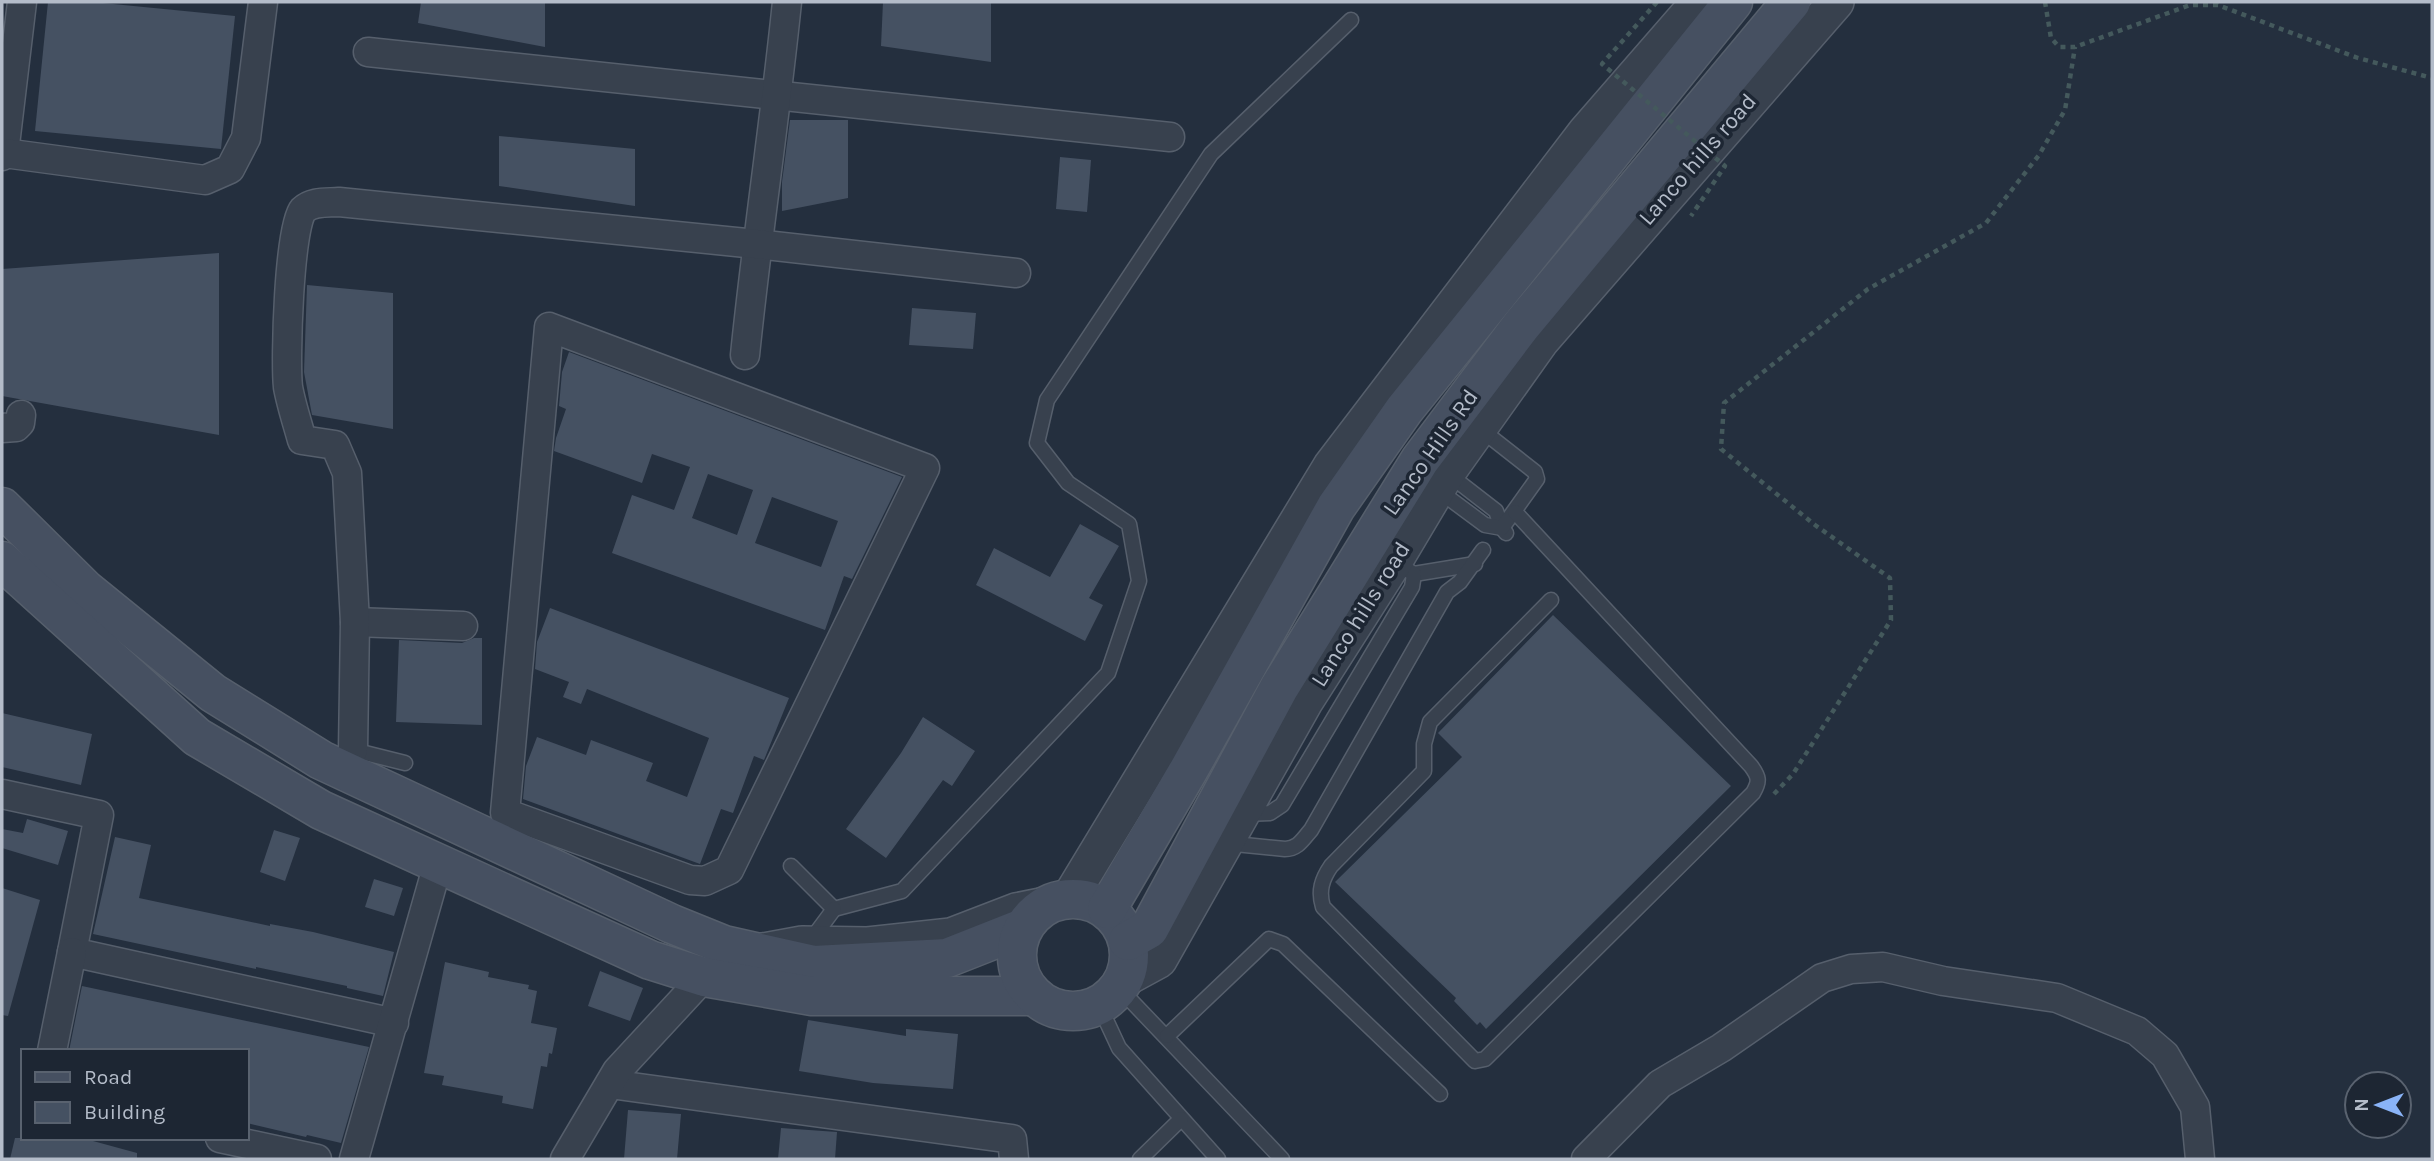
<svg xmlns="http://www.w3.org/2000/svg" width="2434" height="1161" font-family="Karla,sans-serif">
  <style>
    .building { fill: #455162; fill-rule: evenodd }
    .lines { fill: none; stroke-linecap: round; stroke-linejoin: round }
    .service-casing { stroke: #565f6c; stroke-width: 17 }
    .minor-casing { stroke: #565f6c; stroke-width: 31 }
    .tertiary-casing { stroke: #565f6c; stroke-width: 38 }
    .secondary-casing { stroke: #565f6c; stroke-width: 41 }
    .path { stroke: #44595c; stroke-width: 4.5; stroke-dasharray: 5 5; stroke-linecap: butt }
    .service { stroke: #38414e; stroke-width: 14 }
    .minor { stroke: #38414e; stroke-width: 28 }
    .tertiary { stroke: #38414e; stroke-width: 35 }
    .secondary { stroke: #465061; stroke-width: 38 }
    .path-bridge { stroke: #44595c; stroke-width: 4.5; stroke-dasharray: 5 5; stroke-linecap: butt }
    .labels { text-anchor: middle; stroke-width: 7; stroke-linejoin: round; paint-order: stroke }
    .street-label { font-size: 23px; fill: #b4bcc9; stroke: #1d2633 }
  </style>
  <rect width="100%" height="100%" fill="#242f3e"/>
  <g class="building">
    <path d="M 48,2 L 93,2 L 235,16 L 221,149 L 35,131 Z"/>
    <path d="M 421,2 L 545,2 L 545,47 L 418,23 Z"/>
    <path d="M 883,2 L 991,2 L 991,62 L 881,46 Z"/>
    <path d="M 790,120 L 848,120 L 848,198 L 782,211 L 782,182 Z"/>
    <path d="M 499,136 L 635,149 L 635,206 L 499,186 Z"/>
    <path d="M 1060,157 L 1091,160 L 1087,212 L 1056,209 Z"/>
    <path d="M 219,253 L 219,435 L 2,396 L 2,269 Z"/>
    <path d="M 307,285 L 393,293 L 393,429 L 312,415 L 304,372 Z"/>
    <path d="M 912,308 L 976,313 L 973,349 L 909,345 Z"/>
    <path d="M 569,352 L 902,477 L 852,579 L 844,576 L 825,630 L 612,553 L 632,495 L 674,510 L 690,467 L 652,454 L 642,483 L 554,451 L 556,438 L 566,409 L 559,406 L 562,372 ZM 708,474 L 753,490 L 737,535 L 692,518 ZM 772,497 L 838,521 L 821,567 L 755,543 Z"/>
    <path d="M 1080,524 L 1119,546 L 1089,598 L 1103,605 L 1085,641 L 976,585 L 994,548 L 1050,577 Z"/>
    <path d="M 550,608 L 789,698 L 764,760 L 754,756 L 733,813 L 721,809 L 700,864 L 523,799 L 526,766 L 537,737 L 586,755 L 591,740 L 653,763 L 646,781 L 687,797 L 709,738 L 587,689 L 581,704 L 563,697 L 569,682 L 535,669 L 537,642 Z"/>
    <path d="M 1553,615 L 1731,786 L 1486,1029 L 1480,1022 L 1477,1025 L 1454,1001 L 1456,998 L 1335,882 L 1462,757 L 1438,733 Z"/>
    <path d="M 474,638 L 482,638 L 482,725 L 396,722 L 399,640 L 462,643 Z"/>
    <path d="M 2,713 L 92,734 L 81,785 L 2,767 Z"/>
    <path d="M 923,717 L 975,751 L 952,786 L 943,780 L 886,858 L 846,829 L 901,753 Z"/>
    <path d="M 27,819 L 68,831 L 58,865 L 2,848 L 2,829 L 23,833 Z"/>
    <path d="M 274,830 L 300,838 L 285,881 L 260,872 Z"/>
    <path d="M 115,837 L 151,845 L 139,898 L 270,926 L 270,924 L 313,932 L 394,952 L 383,996 L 347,988 L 347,986 L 256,967 L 256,969 L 93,934 Z"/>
    <path d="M 374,879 L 403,888 L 394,916 L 365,907 Z"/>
    <path d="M 2,888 L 40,900 L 8,1016 L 2,1015 Z"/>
    <path d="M 445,962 L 489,972 L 488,977 L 529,985 L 528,989 L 537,991 L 531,1023 L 557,1028 L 552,1054 L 549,1053 L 547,1067 L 541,1066 L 533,1109 L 502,1103 L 503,1096 L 442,1085 L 444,1076 L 424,1073 Z"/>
    <path d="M 600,971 L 643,988 L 630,1021 L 588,1006 Z"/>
    <path d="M 82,986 L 369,1047 L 341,1143 L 307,1135 L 306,1137 L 247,1123 L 247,1051 L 69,1051 Z"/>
    <path d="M 808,1020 L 906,1036 L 906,1029 L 958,1034 L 953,1089 L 873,1083 L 799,1071 Z"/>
    <path d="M 628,1110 L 681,1114 L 677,1159 L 624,1159 Z"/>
    <path d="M 781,1128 L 837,1132 L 835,1159 L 778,1159 Z"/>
    <path d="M 15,1138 L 82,1138 L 137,1153 L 137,1159 L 10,1159 Z"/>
  </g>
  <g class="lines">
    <defs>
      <g id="service">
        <path d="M 1447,473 L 1496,511 L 1502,528 L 1506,533"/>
        <path d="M 1438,490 L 1485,525 L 1502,528 L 1537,479 L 1535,472 L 1479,428"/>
        <path d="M 1515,512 L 1751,766 C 1759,777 1760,781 1753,793 L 1485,1059 L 1475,1061 L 1323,907 C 1318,891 1322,879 1331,866 L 1424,771 L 1424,744 L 1430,722 L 1551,600"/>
        <path d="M 1414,574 L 1475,564"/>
        <path d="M 353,750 L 405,763"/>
        <path d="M 1244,814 L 1270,813 L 1282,805 L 1412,587 L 1414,574 L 1394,562"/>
        <path d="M 1225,843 L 1285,849 C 1298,849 1303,839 1311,830 L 1447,592 L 1460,582 L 1483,550"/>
        <path d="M 791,866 L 834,909 L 902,891 L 1108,673 L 1139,581 L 1129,524 L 1068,483 L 1037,443 L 1047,400 L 1211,154 L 1351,20"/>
        <path d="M 811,940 L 834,909"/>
        <path d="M 1118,987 L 1282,1159"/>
        <path d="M 1099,1005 L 1119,1048 L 1218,1159"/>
        <path d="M 1167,1036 L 1269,939 L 1283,944 L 1440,1094"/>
        <path d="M 1140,1159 L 1181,1119"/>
      </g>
      <g id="minor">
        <path d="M 368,52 L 1170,137"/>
        <path d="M 4,153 L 22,2"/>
        <path d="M 2,156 L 4,153 L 205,180 L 230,169 L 246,138 L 263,2"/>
        <path d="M 549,327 L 925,468 L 729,870 L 705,881 L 690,880 L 505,813 Z"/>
        <path d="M 745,355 C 757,237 775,120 787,2"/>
        <path d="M 2,428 L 16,427 L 20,423 L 21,415"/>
        <path d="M 355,622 L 463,626"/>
        <path d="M 345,770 L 353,750 L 355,622 L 347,473 L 335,445 L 302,440 C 297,422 291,404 288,387 C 285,361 289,226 303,210 C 312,201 327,203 339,202 L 756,244 L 1016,273"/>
        <path d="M 2,794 L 99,815 L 72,952 L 394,1023"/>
        <path d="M 52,1051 L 72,952"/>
        <path d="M 610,1084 L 1012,1139 L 1014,1159"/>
        <path d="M 220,1138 L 317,1159"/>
        <path d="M 354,1159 L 438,864"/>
        <path d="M 565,1159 L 617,1071 L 704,977"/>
        <path d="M 1586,1159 L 1660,1084 L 1721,1048 L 1822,978 L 1851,969 L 1883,967 L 1943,981 L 2057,998 L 2137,1031 L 2165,1055 L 2195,1107 L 2200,1159"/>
      </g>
      <g id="tertiary">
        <path d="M 1070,897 L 1331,466 L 1585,133 L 1699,2"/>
        <path d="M 763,951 L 802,944 L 868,945 L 951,936 L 1016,911 L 1046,905"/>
        <path d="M 1124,979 L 1159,960 L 1306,700 L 1394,562 L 1447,473 L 1541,341 L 1836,2"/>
      </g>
      <g id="secondary">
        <path d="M 2,507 L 86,590 L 213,693 L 321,760 L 672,924 L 724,945 L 814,965 L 947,958 L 1023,928"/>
        <path d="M 2,561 L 197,737 L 321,810 L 650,960 L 704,977 L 812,996 L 1034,996"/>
        <circle cx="1073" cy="955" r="56"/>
        <path d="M 1107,909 L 1188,771 L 1336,507 L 1404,410 L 1733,2"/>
        <path d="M 1128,941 L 1149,929 L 1279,688 L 1420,460 L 1521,326 L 1791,2"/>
      </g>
    </defs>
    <use href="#service" class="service-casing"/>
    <use href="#minor" class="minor-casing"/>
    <use href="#tertiary" class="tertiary-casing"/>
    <use href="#secondary" class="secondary-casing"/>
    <g class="path">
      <path d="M 2045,2 L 2051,38 L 2059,47 L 2075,47 L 2190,5 L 2218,5 L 2358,58 L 2432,78"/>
      <path d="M 1774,794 L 1793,774 L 1891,620 L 1890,578 L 1815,525 L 1721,449 L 1724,403 L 1868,289 L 1986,223 L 2039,155 L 2065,110 L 2075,47"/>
    </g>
    <use href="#service" class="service"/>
    <use href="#minor" class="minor"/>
    <use href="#tertiary" class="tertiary"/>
    <use href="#secondary" class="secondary"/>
    <path class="path-bridge" d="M 1657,2 L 1602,64 L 1725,166 L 1691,216"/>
  </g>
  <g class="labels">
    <g class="street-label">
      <text transform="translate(1697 159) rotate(-49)" y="8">Lanco hills road</text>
      <text transform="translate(1430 452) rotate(-55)" y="8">Lanco Hills Rd</text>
      <text transform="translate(1360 614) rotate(-58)" y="8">Lanco hills road</text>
    </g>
  </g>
  <rect width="2434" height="1161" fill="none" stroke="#b4bcc9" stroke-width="7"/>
  <rect x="21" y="1049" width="228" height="91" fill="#1d2633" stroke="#59626f" stroke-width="2"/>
  <rect x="35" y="1072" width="35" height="10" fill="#465061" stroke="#59626f" stroke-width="2"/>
  <text x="84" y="1084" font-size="21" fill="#b4bcc9">Road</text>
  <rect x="35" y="1102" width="35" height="21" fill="#455162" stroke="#59626f" stroke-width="2"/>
  <text x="84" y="1119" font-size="21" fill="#b4bcc9">Building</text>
  <g transform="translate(2378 1105) rotate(270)"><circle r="33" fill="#1d2633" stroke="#59626f" stroke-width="2"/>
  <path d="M0-5L12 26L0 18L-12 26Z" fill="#8ab4f8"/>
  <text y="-10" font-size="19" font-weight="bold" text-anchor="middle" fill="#b4bcc9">N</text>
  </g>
</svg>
